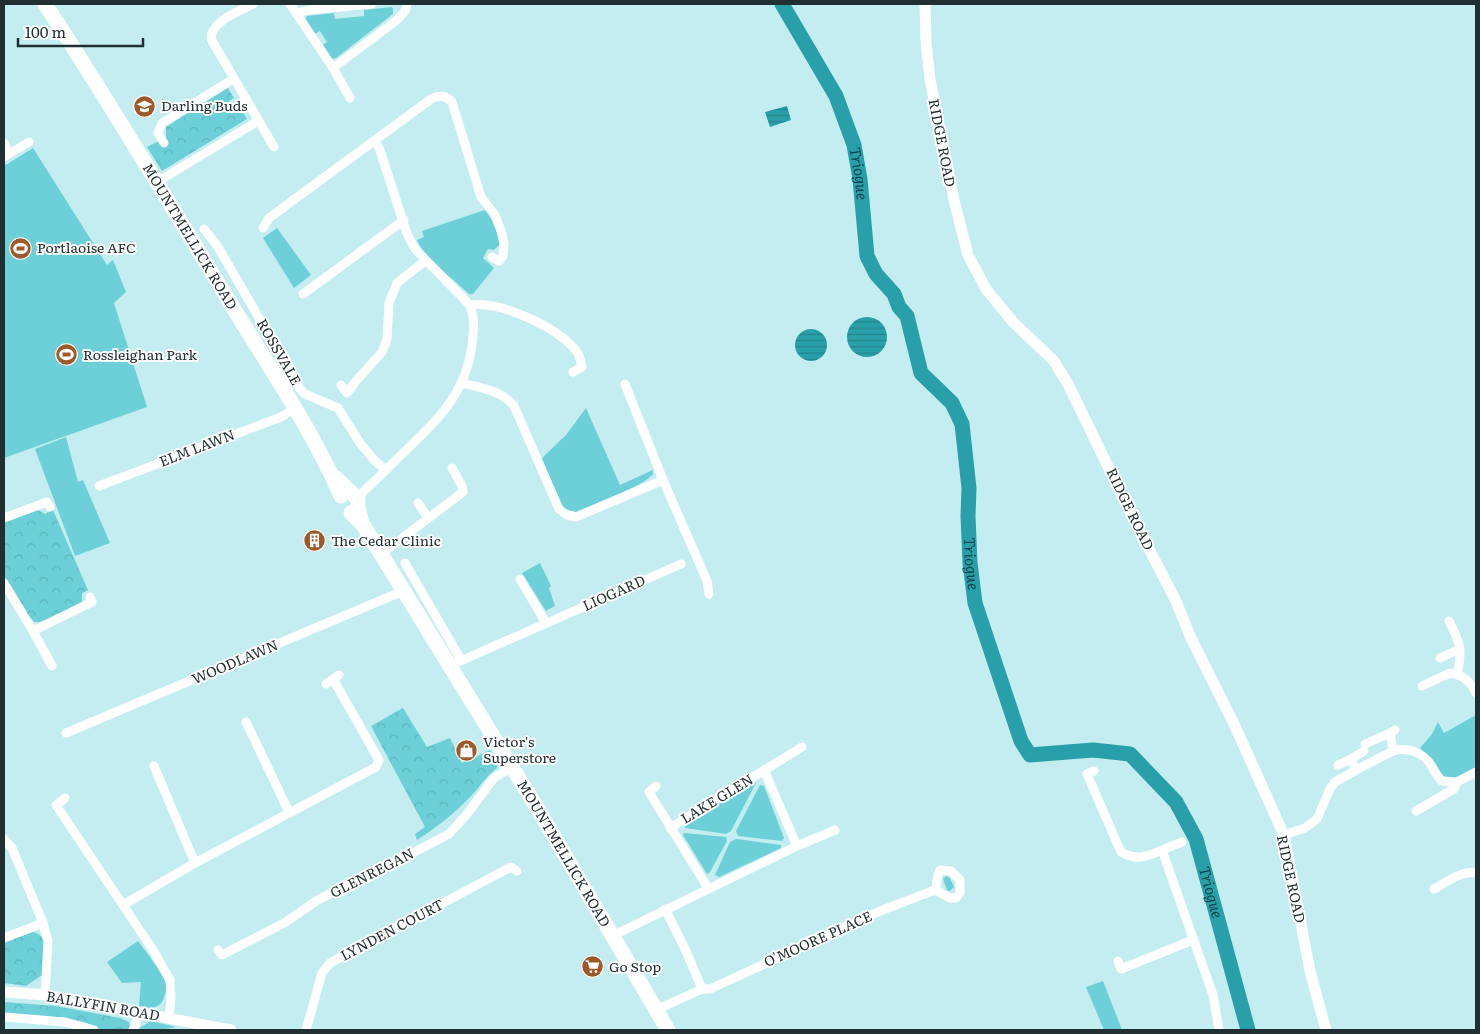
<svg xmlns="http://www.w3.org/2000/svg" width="1480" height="1034" font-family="Literata,serif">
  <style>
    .grass { fill: #6dd0d8 }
    .park { fill: url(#park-crowns) }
    .water { fill: url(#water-rules) }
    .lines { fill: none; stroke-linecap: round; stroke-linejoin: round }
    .river { stroke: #29a0a9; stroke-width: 15 }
    .minor { stroke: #fff; stroke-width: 9 }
    .tertiary { stroke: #fff; stroke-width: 11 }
    .primary { stroke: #fff; stroke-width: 15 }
    .labels { text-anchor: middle; stroke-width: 4; stroke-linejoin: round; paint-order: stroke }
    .poi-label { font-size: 14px; fill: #203032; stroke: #fff; text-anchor: start }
    .street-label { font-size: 14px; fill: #203032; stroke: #fff }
    .water-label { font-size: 15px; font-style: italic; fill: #00464b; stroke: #fff }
  </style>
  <defs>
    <pattern id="park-crowns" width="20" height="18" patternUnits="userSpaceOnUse" patternTransform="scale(1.25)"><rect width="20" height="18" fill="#6dd0d8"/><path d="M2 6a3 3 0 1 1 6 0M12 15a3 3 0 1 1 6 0" fill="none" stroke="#5eb3ba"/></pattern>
    <pattern id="water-rules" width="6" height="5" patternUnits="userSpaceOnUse" patternTransform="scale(1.25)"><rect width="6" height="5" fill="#29a0a9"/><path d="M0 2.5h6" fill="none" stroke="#23838a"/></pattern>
  </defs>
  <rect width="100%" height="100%" fill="#c3edf0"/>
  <g class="grass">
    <path d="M 391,7 L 393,8 L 393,14 L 336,58 L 332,59 L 321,46 L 327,42 L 320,31 L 314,34 L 305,20 L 307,16 L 334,13 L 335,19 L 364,16 L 364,10 Z"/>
    <path d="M 33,148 L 107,265 L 113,260 L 126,292 L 114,303 L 147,407 L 4,458 L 4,166 Z"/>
    <path d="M 485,210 C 493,220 499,232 499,245 L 494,250 L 488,249 L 483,258 L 494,268 L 473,294 L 469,294 C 451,276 428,263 417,240 L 424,237 L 422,231 Z"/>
    <path d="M 277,228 L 311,275 L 294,288 L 263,238 Z"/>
    <path d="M 586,408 L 620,485 L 653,470 L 653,474 C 640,488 595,504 576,512 L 564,509 L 541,461 L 543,457 L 566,435 Z"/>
    <path d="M 66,437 L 78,482 L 83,480 L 110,543 L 75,556 L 35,449 Z"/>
    <path d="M 540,563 L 551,586 L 549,588 L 555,606 L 546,611 L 522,573 Z"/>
    <path d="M 1476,715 L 1476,767 L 1455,778 L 1447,778 L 1442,775 L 1436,765 L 1420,748 L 1432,734 L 1438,722 L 1444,733 Z"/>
    <path d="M 755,782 L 756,783 L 731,831 L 726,834 L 685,828 L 686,824 Z"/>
    <path d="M 760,785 L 764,786 L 784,838 L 782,841 L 738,836 L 736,831 Z"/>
    <path d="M 684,833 L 726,837 L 727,841 L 710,872 L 707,874 L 683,835 Z"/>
    <path d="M 736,839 L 737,839 L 781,845 L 781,848 L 719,877 L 715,875 L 730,842 Z"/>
    <path d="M 946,876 L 950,878 L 954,887 L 950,891 L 947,890 L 943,879 Z"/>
    <path d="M 138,941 C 144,949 165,976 166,984 C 167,989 165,995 163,1000 C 158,1010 148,1008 139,1006 L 141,982 L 122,983 L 107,962 Z"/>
    <path d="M 1103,981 L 1122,1030 L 1104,1030 L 1086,987 Z"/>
    <path d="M 151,1021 L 176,1027 L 161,1030 L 139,1030 L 141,1027 Z"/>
  </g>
  <g class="park">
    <path d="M 228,88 L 234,98 L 229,101 L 235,113 L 241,109 L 247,119 L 162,171 L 147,147 L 166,137 L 166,127 Z"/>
    <path d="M 36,509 L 45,514 L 53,510 L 88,590 L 82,593 L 82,602 L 79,605 L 40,622 L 35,622 L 28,616 L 4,576 L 4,521 Z"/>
    <path d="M 403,708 L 427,747 L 450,738 L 462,763 L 490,750 L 497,762 L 497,768 C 483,779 479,789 467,800 C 452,816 435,828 417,840 L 415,834 L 425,827 L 371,726 Z"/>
    <path d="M 33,932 C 52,936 43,961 42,975 L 26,986 L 4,983 L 4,942 Z"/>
    <path d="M 4,1002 L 56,1006 L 120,1018 L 129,1022 L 130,1027 L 127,1030 L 99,1030 L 92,1025 L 80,1021 L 4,1014 Z"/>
  </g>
  <g class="water">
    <path d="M 787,106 L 791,120 L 770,127 L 765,112 Z"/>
    <circle cx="867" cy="337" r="20"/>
    <circle cx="811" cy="345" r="16"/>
  </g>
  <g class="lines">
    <path class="river" id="s1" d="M 782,4 L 836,96 L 854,145 L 860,179 L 867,256 L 876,274 L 894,294 L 899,307 L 907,316 L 921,373 L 952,403 L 962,424 L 969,488 L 968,516 L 970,563 L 975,603 L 1021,741 L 1030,755 L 1093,750 L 1130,754 L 1176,802 L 1196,839 L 1248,1030"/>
    <g class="minor">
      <path d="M 253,4 C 238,12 211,21 211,39 L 274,147"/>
      <path d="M 290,4 L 333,68 L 350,98"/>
      <path d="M 297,13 L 309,10 L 372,4"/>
      <path d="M 333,68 L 397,20 L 405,11 L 407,4"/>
      <path d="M 375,141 L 380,150 L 407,234 L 415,249 L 467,302 C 474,310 474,325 473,335 C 469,400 428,427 386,470"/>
      <path d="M 4,143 L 9,154"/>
      <path d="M 164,143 L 158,133 L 162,123 L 233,79"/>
      <path d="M 4,157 L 29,142"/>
      <path d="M 157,182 L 258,121"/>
      <path d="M 263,228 L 269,218 L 431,99 C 439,95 446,95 452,102 L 481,197 L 495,215 L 501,231 L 504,243 L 503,256 L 499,261 L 492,257"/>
      <path d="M 204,229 L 218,247 L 300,389 L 305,394 L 338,408 L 360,443 L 374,460 L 386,470 L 362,493 L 356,496"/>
      <path d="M 303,294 L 404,220"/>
      <path d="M 470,305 C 501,301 558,327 577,352 C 580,356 581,362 582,367 L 573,372"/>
      <path d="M 462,383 C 481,388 501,390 514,406 L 559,509 L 567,515 L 576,517 L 663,480"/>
      <path d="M 625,384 L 663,480 L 707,581 L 709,594"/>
      <path d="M 341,385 L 347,393 L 356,381 L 382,352 L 387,339 L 389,303 L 397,283 L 425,261"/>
      <path d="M 99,486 L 281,417 L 294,409"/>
      <path d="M 418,503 L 428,518"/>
      <path d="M 4,518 L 47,502 L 50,507"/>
      <path d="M 381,554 L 463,492 L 462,486 L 452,468"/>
      <path d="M 405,563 L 461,660"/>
      <path d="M 520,579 L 546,623"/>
      <path d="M 4,583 L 33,631 L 52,666"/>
      <path d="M 1449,621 C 1460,642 1463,650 1457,674"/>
      <path d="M 33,631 L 92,602 L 90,597"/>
      <path d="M 1440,658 L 1460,649"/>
      <path d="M 449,666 L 681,564"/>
      <path d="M 326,684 L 339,675"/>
      <path d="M 1422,686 L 1450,673 C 1463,675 1470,681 1476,693"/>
      <path d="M 246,722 L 289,812"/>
      <path d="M 1395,730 L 1390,733 L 1393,751 C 1407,747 1423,752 1431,765 C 1435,772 1437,776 1442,781 L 1457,782"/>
      <path d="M 66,733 L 403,591"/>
      <path d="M 1365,744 L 1390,733"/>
      <path d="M 1364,751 L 1351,759 L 1356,770 L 1393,751"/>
      <path d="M 1338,765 L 1351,759"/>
      <path d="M 154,766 L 195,863"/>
      <path d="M 764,770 L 797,846"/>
      <path d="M 1094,771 L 1087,774 L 1121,852 C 1137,861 1146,857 1162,850 L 1213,995 L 1219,1030"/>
      <path d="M 656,786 L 649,792 L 708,888"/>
      <path d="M 65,798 L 56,805 L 153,950 L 170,980 L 171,998 L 169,1018"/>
      <path d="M 1416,811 L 1454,789 L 1457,782 L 1476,772"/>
      <path d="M 670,828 L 802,747"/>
      <path d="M 1284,835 L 1305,828 L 1317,819 L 1330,789 L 1335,782 L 1356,770"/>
      <path d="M 4,839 L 12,848 L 43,923 L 48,941 L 45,995"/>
      <path d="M 1162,850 L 1182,842"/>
      <path d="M 1434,889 C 1445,883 1462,870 1475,873"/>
      <path d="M 123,905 L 195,863 L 376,767 L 379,760 L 333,679"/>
      <path d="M 665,909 L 686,951 L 702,989"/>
      <path d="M 612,936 L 797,846 L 835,830"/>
      <path d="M 4,938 L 43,923"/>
      <path d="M 218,950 L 222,955 L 286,922 L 316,901 L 345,886 L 384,868 L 449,834 L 467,814 L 494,778 L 512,767"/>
      <path d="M 1118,961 L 1121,969 L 1193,940"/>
      <path d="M 656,1010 L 702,989 L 710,989 L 880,911 L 935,890 L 950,898 L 956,898 L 960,893 L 960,880 L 951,871 L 940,870 C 936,876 938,883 935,890"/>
      <path d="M 4,1017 L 65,1022 L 94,1030"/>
      <path d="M 133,1030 L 140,1013"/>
      <path d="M 306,1030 L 322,973 L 330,963 L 511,867 L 517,871"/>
    </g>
    <g class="tertiary">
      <path d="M 925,4 L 926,42 L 930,79 L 954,200 L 968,255 L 986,289 L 1013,322 L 1053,360 L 1068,384 L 1132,516 L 1176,601 L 1190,636 L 1234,724 L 1284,835 L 1310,971 L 1326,1030"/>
      <path d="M 4,992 L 45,995 L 231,1030"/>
    </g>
    <g class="primary">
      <path id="s2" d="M 45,4 C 108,99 166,198 226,296 C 265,361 311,427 341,496"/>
      <path d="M 336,478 L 358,499 L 358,507 L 362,524"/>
      <path id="s3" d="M 351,513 L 363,525 L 381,554 L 536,806 L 668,1030"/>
    </g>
  </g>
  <defs>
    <symbol id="school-disc" viewBox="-11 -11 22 22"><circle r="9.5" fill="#9d592a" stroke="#fff"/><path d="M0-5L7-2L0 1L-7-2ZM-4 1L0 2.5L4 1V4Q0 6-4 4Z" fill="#fff"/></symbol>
    <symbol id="stadium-disc" viewBox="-11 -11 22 22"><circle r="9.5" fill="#9d592a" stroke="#fff"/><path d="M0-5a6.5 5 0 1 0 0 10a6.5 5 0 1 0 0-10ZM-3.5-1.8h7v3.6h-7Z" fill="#fff"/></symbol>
    <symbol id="building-disc" viewBox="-11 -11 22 22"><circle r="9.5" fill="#9d592a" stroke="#fff"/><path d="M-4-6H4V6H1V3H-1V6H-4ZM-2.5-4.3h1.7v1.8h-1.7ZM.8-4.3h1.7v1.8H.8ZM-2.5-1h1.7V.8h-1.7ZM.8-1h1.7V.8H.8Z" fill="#fff"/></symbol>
    <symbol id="shop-disc" viewBox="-11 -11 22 22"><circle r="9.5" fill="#9d592a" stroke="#fff"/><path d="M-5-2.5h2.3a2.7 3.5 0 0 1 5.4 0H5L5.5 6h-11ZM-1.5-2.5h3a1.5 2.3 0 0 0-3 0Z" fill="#fff"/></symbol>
    <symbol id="supermarket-disc" viewBox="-11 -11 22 22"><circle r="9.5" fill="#9d592a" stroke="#fff"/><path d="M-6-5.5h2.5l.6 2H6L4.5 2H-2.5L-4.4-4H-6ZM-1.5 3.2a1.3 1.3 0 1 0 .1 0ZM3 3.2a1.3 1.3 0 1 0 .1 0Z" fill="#fff"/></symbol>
  </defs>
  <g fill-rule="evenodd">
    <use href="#school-disc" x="132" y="94" width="25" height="25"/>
    <use href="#stadium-disc" x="8" y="236" width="25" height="25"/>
    <use href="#stadium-disc" x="54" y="342" width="25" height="25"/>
    <use href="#building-disc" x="302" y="528" width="25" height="25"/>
    <use href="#shop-disc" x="454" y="738" width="25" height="25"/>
    <use href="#supermarket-disc" x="580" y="954" width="25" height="25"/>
  </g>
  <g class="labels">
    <g class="poi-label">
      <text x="161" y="111">Darling Buds</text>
      <text x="37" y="253">Portlaoise AFC</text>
      <text x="83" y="360">Rossleighan Park</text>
      <text x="331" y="546">The Cedar Clinic</text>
      <text x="483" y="747">Victor's<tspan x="483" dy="16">Superstore</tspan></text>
      <text x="609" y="972">Go Stop</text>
    </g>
    <g class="street-label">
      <text transform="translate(942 143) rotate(79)" y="5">RIDGE ROAD</text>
      <text dy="5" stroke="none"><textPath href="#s2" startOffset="274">MOUNTMELLICK ROAD</textPath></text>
      <text transform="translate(279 352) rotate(60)" y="5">ROSSVALE</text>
      <text transform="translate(197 448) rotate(-21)" y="5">ELM LAWN</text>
      <text transform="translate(1130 509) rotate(64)" y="5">RIDGE ROAD</text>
      <text transform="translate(614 593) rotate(-24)" y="5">LIOGARD</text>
      <text transform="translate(235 662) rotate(-23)" y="5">WOODLAWN</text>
      <text transform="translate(717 799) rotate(-31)" y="5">LAKE GLEN</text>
      <text dy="5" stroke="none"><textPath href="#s3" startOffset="402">MOUNTMELLICK ROAD</textPath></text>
      <text transform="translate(372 873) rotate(-27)" y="5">GLENREGAN</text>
      <text transform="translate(1291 879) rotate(78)" y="5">RIDGE ROAD</text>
      <text transform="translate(392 930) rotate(-28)" y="5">LYNDEN COURT</text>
      <text transform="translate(818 939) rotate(-24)" y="5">O'MOORE PLACE</text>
      <text transform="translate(103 1006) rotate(10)" y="5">BALLYFIN ROAD</text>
    </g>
    <g class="water-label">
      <text dy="5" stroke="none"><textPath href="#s1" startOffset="188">Triogue</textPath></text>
      <text dy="5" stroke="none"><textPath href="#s1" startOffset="609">Triogue</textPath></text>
      <text dy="5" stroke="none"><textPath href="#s1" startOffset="1075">Triogue</textPath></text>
    </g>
  </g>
  <rect width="1480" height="1034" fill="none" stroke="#203032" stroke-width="10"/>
  <path d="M18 38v8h125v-8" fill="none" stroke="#203032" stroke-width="2.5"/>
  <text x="25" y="38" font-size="15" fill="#203032" stroke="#ffffff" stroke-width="4" paint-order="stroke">100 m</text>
</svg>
